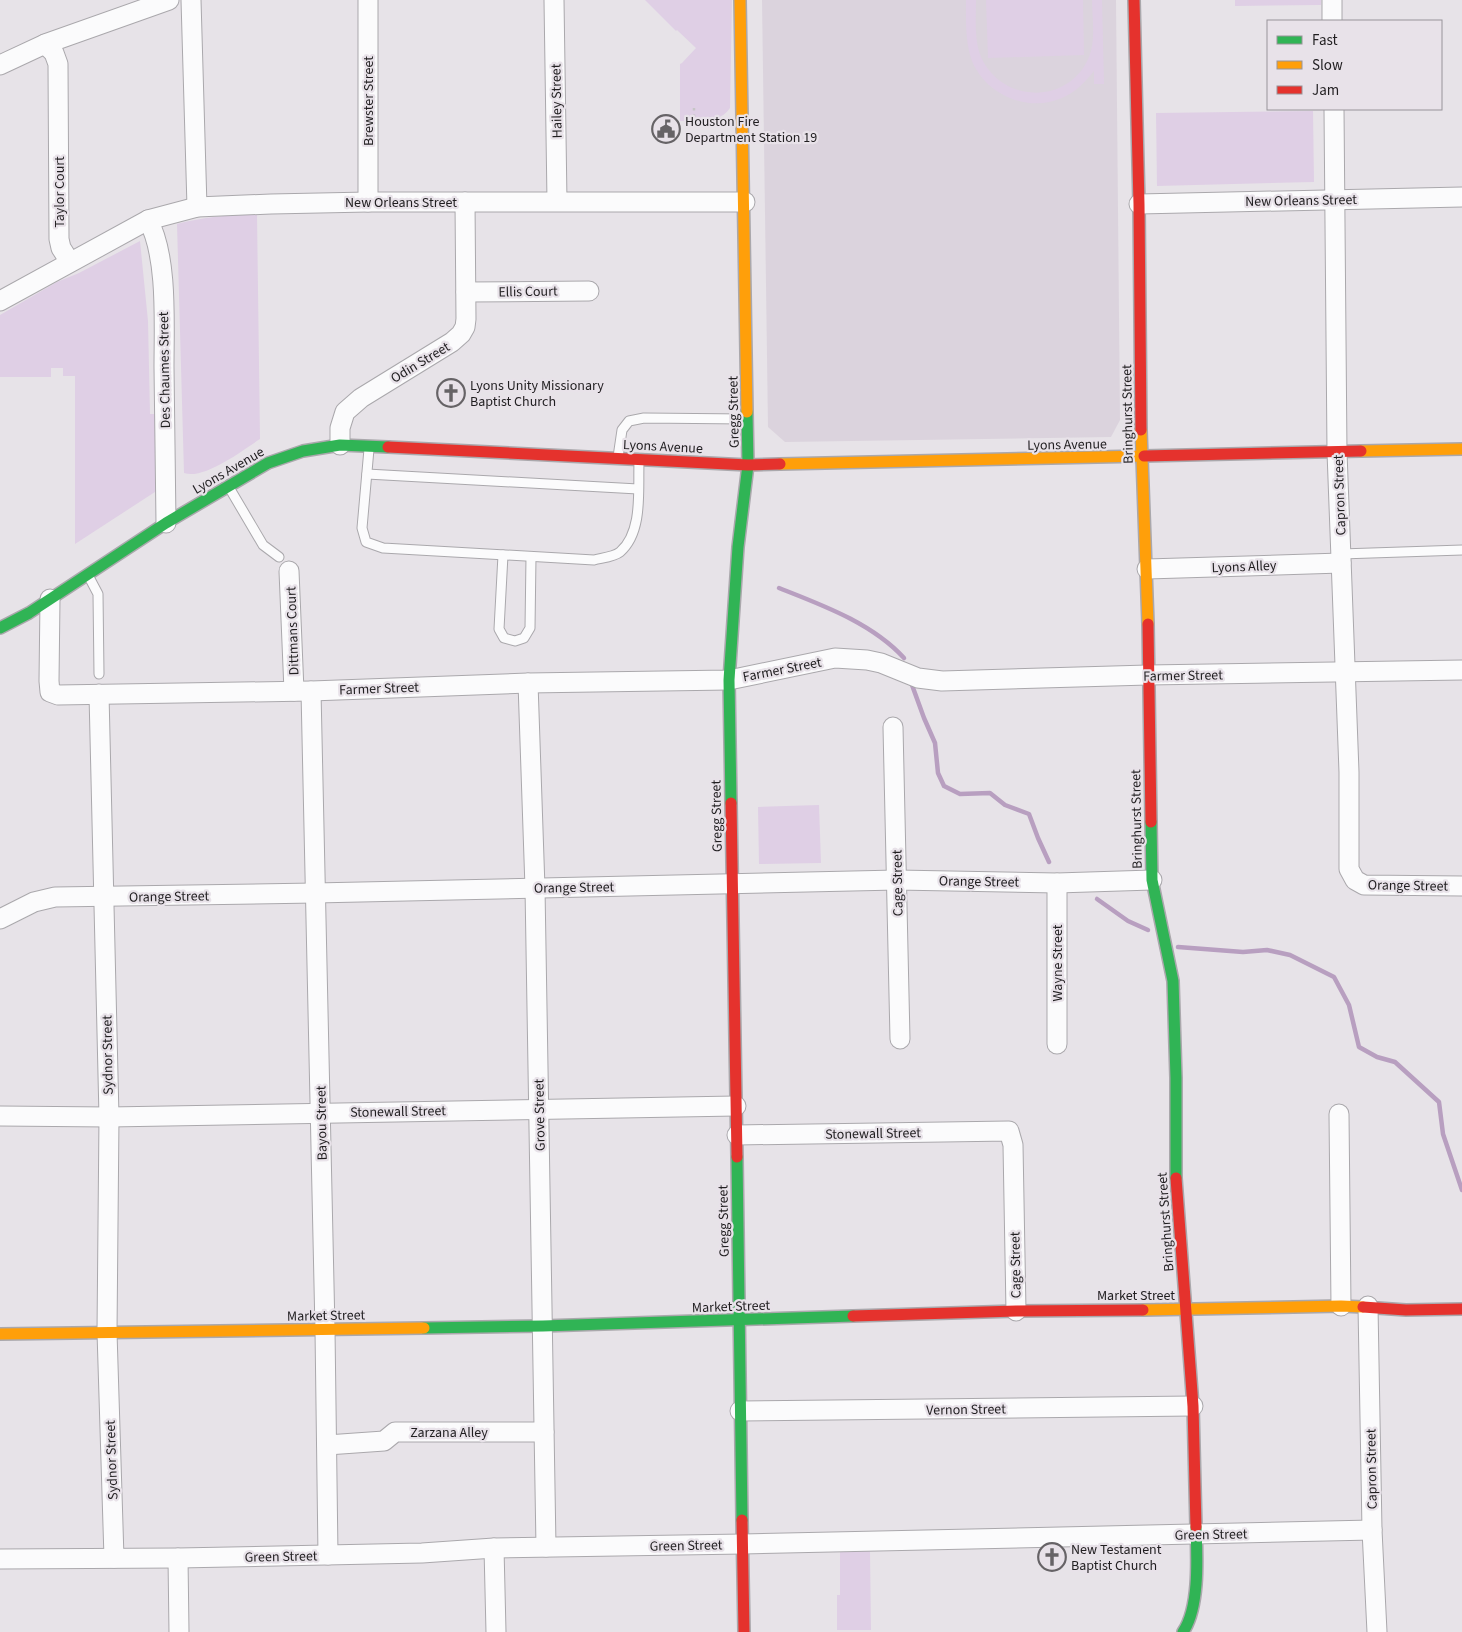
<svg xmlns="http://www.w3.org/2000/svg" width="1462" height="1632" font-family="'Source Sans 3',sans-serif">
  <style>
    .built { fill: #dbd3dd }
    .green { fill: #dfcfe5 }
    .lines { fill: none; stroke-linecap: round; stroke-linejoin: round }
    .stream { stroke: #b89fc0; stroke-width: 4.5 }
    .lane-casing { stroke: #aaa8ac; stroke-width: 11 }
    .street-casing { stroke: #aaa8ac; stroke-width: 21 }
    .fast-casing { stroke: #aaa8ac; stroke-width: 14 }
    .slow-casing { stroke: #aaa8ac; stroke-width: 14 }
    .jam-casing { stroke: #aaa8ac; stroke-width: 14 }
    .path { stroke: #c6c5c6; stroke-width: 2.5; stroke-dasharray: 2.5 4; stroke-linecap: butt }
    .lane { stroke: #fbfbfc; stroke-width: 9 }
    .street { stroke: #fbfbfc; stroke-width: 19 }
    .fast { stroke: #30b455; stroke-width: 11 }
    .slow { stroke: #ff9f0a; stroke-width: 11 }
    .jam { stroke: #e5322d; stroke-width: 11 }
    .labels { text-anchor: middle; stroke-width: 4.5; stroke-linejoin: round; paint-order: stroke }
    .street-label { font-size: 14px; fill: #201e20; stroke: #e8e2e9 }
    .poi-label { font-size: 14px; fill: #201e20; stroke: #e8e2e9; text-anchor: start }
  </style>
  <rect width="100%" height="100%" fill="#e7e3e8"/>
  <path class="built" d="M 762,0 L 1116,0 L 1120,420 L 1111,437 L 785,442 L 768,427 Z"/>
  <g class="green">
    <path d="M 645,0 L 732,0 L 730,108 C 719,124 699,121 680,121 L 680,64 L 682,63 L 696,48 L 677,30 L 676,31 Z"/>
    <path d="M 966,0 L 976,0 C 976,18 974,40 981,57 C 1002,104 1069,105 1089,57 C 1096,40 1092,18 1092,0 L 1102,0 L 1104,84 L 1094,84 L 1094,71 C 1085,82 1076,92 1062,98 C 1028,113 986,95 972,61 C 965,42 966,20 966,0 Z"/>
    <path d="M 986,0 L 1083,0 L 1084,55 L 988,58 Z"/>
    <path d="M 1235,0 L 1321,0 L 1321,5 L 1235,6 Z"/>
    <path d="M 1313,111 L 1314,182 L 1157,186 L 1156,113 Z"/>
    <path d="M 257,214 L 260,439 C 243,450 204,480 184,473 L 177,224 C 203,217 230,215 257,214 Z"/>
    <path d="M 140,241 L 148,321 L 150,414 L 157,414 L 158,490 L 75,544 L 75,376 L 63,376 L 63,368 L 51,368 L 51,377 L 0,377 L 0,315 L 57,282 L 79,273 Z"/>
    <path d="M 819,805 L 821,863 L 759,864 L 758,807 Z"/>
    <path d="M 840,1551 L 870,1551 L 871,1630 L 837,1630 L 837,1595 L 840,1595 Z"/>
  </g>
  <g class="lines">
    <g class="stream">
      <path d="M 779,588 C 822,605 872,623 904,658"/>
      <path d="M 912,685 L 924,718 L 935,743 L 938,773 L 944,786 L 960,794 L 990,793 L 1005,805 L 1029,814 L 1038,838 L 1049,862"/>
      <path d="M 1097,899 L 1128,921 L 1148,930"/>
      <path d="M 1178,947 L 1243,952 L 1267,950 L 1290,955 L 1334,977 L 1349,1005 L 1359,1047 L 1377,1057 L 1395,1062 L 1439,1102 L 1443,1134 L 1462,1190"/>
    </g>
    <defs>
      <g id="lane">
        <path d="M 369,449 L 362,528 L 366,542 L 383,548 L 594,560 C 601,558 614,557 620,552 C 643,532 638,491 639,463"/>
        <path d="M 618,457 L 622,430 L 629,421 L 644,418 L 745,419"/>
        <path d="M 367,474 L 638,489"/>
        <path d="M 230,489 L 263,545 L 279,557"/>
        <path d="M 1341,554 L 1462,550"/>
        <path d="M 503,555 L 499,629 L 504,638 L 515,641 L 524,638 L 530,628 L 531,557"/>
        <path d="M 89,577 L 98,594 L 99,674"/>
      </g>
      <g id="street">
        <path d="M 191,0 L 197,207"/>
        <path d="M 368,0 L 368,202"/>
        <path d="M 554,0 L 557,201"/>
        <path d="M 1332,0 L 1332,21"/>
        <path d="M 45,44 L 54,53 L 58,64 L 59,239 L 61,248 L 70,262"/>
        <path d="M 0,65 L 45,44 L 169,0"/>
        <path d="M 1334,109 L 1337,452 L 1349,772 L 1349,869 L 1355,880 L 1364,885 L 1462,886"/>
        <path d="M 1139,204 L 1462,197"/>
        <path d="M 148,220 C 168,256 164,325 164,367 C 165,419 165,471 166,523"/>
        <path d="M 466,292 L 589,291"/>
        <path d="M 0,301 L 148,220 L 197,207 L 271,204 L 368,202 L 745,202"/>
        <path d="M 340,445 L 340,428 L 345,412 L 361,398 L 452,342 L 461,334 L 465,327 L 466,319 L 465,202"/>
        <path d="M 1147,569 L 1341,563"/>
        <path d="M 289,571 L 294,691"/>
        <path d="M 50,599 L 49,681 L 50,692 L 58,695 L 311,691 L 528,683 L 729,680 L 835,658 L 867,660 L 881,663 L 918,678 L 942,681 L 1148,675 L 1462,670"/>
        <path d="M 528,683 L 535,888 L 546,1547"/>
        <path d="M 311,691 L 325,1330 L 328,1555"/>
        <path d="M 99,694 L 109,1117 L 107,1332 L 114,1558"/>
        <path d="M 893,727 L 900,1039"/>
        <path d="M 1057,883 L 1057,1044"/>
        <path d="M 0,919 L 34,902 L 55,897 L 315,893 L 897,880 L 1057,883 L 1152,880"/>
        <path d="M 1339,1114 L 1341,1306"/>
        <path d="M 0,1116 L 109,1117 L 736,1106"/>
        <path d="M 737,1135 L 1009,1131 L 1013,1145 L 1016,1311"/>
        <path d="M 1368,1306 L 1372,1530 L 1377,1632"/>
        <path d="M 740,1411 L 1193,1406"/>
        <path d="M 327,1445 L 384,1441 L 395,1432 L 544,1432"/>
        <path d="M 494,1548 L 496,1632"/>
        <path d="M 178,1558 L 179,1632"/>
        <path d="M 0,1559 L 178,1558 L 422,1553 L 494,1548 L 743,1544 L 1372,1530"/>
      </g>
      <g id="fast">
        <path d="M 0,628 L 29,613 L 166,523 L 268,463 L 303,451 L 340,445 L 388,447"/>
        <path d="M 731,803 L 729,680 L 738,547 L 748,465 L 747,412"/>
        <path d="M 1151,822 L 1152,880 L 1173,981 L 1176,1078 L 1176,1178"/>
        <path d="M 737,1157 L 742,1520"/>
        <path d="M 424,1328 L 543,1326 L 853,1316"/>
        <path d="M 1183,1632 C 1200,1607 1197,1556 1196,1527"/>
      </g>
      <g id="slow">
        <path d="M 740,0 L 747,412"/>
        <path d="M 1141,430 L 1148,624"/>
        <path d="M 1361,451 L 1462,449"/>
        <path d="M 780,464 L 1144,456"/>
        <path d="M 1143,1310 L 1341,1306 L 1363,1307"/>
        <path d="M 0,1334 L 424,1328"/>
      </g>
      <g id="jam">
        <path d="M 1134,0 L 1139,204 L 1141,430"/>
        <path d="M 388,447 L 748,465 L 780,464"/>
        <path d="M 1144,456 L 1361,451"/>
        <path d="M 1148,624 L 1151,822"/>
        <path d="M 731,803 L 737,1157"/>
        <path d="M 1176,1178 L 1193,1406 L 1196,1527"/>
        <path d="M 1363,1307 L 1406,1310 L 1462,1309"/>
        <path d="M 853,1316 L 1016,1311 L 1143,1310"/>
        <path d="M 742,1520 L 744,1632"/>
      </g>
    </defs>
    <use href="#lane" class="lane-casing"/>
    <use href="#street" class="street-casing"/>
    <use href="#fast" class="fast-casing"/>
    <use href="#slow" class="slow-casing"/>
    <use href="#jam" class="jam-casing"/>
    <path class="path" d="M 694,108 L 694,121"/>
    <use href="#lane" class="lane"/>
    <use href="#street" class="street"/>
    <use href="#fast" class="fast"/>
    <use href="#slow" class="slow"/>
    <use href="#jam" class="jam"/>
  </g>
  <defs>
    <symbol id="civic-ring" viewBox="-11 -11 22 22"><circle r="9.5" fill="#e8e2e9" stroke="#666366" stroke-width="1.5"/><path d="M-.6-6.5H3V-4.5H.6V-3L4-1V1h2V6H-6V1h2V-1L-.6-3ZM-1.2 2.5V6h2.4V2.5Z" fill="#666366"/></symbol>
    <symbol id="church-ring" viewBox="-11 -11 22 22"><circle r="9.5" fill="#e8e2e9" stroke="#666366" stroke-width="1.5"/><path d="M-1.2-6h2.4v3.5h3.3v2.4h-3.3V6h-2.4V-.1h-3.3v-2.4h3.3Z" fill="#666366"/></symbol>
  </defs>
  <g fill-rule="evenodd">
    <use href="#civic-ring" x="650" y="113" width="32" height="32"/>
    <use href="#church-ring" x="435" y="377" width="32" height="32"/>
    <use href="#church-ring" x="1036" y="1541" width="32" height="32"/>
  </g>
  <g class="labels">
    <g class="street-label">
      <text transform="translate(368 101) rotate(-90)" y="5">Brewster Street</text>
      <text transform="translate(556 101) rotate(-91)" y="5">Hailey Street</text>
      <text transform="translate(59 192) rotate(-90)" y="5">Taylor Court</text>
      <text transform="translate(1301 200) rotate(-1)" y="5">New Orleans Street</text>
      <text x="401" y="207">New Orleans Street</text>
      <text transform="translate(528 291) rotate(-1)" y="5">Ellis Court</text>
      <text transform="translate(420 362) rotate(-31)" y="5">Odin Street</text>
      <text transform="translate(164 370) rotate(-91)" y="5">Des Chaumes Street</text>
      <text transform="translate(733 412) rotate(-91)" y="5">Gregg Street</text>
      <text transform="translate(1127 414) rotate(-91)" y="5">Bringhurst Street</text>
      <text transform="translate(1067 444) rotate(-1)" y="5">Lyons Avenue</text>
      <text transform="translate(663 446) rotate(3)" y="5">Lyons Avenue</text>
      <text transform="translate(228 470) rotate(-30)" y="5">Lyons Avenue</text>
      <text transform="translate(1339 495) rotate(-92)" y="5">Capron Street</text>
      <text transform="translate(1244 566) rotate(-2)" y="5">Lyons Alley</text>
      <text transform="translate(292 631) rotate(-92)" y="5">Dittmans Court</text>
      <text transform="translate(782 669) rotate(-11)" y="5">Farmer Street</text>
      <text transform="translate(1183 675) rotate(-1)" y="5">Farmer Street</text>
      <text transform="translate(379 688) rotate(-2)" y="5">Farmer Street</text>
      <text transform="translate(716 816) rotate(-91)" y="5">Gregg Street</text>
      <text transform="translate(1136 819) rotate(-91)" y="5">Bringhurst Street</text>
      <text transform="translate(979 881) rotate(1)" y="5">Orange Street</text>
      <text transform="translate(897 883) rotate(-91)" y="5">Cage Street</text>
      <text transform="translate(1408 885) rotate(1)" y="5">Orange Street</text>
      <text transform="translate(574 887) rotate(-1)" y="5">Orange Street</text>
      <text transform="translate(169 896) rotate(-1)" y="5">Orange Street</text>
      <text transform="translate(1057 963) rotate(-90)" y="5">Wayne Street</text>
      <text transform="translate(107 1055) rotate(-91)" y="5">Sydnor Street</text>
      <text transform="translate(398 1111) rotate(-1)" y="5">Stonewall Street</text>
      <text transform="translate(539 1115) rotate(-91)" y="5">Grove Street</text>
      <text transform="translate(321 1123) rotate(-91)" y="5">Bayou Street</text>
      <text transform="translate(873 1133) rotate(-1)" y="5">Stonewall Street</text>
      <text transform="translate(723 1221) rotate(-91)" y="5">Gregg Street</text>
      <text transform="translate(1165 1222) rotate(-94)" y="5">Bringhurst Street</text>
      <text transform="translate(1015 1265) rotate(-91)" y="5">Cage Street</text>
      <text x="1136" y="1300">Market Street</text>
      <text transform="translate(731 1306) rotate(-2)" y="5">Market Street</text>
      <text transform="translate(326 1315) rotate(-1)" y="5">Market Street</text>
      <text transform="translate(966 1409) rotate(-1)" y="5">Vernon Street</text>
      <text x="449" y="1437">Zarzana Alley</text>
      <text transform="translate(111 1460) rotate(-92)" y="5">Sydnor Street</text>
      <text transform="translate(1371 1469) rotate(-91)" y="5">Capron Street</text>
      <text transform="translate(1211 1534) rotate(-1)" y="5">Green Street</text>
      <text transform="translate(686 1545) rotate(-1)" y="5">Green Street</text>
      <text transform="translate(281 1556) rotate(-1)" y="5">Green Street</text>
    </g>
    <g class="poi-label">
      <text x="685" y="126">Houston Fire<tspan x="685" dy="16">Department Station 19</tspan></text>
      <text x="470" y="390">Lyons Unity Missionary<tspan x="470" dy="16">Baptist Church</tspan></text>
      <text x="1071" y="1554">New Testament<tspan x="1071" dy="16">Baptist Church</tspan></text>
    </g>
  </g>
  <rect x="1267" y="20" width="175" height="90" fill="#e8e2e9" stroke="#989499"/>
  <rect x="1277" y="36" width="25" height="8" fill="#30b455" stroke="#989499"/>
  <text x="1312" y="45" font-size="15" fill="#201e20">Fast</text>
  <rect x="1277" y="61" width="25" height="8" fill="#ff9f0a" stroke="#989499"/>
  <text x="1312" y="70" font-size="15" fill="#201e20">Slow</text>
  <rect x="1277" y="86" width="25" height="8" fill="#e5322d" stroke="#989499"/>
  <text x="1312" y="95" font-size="15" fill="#201e20">Jam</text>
</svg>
